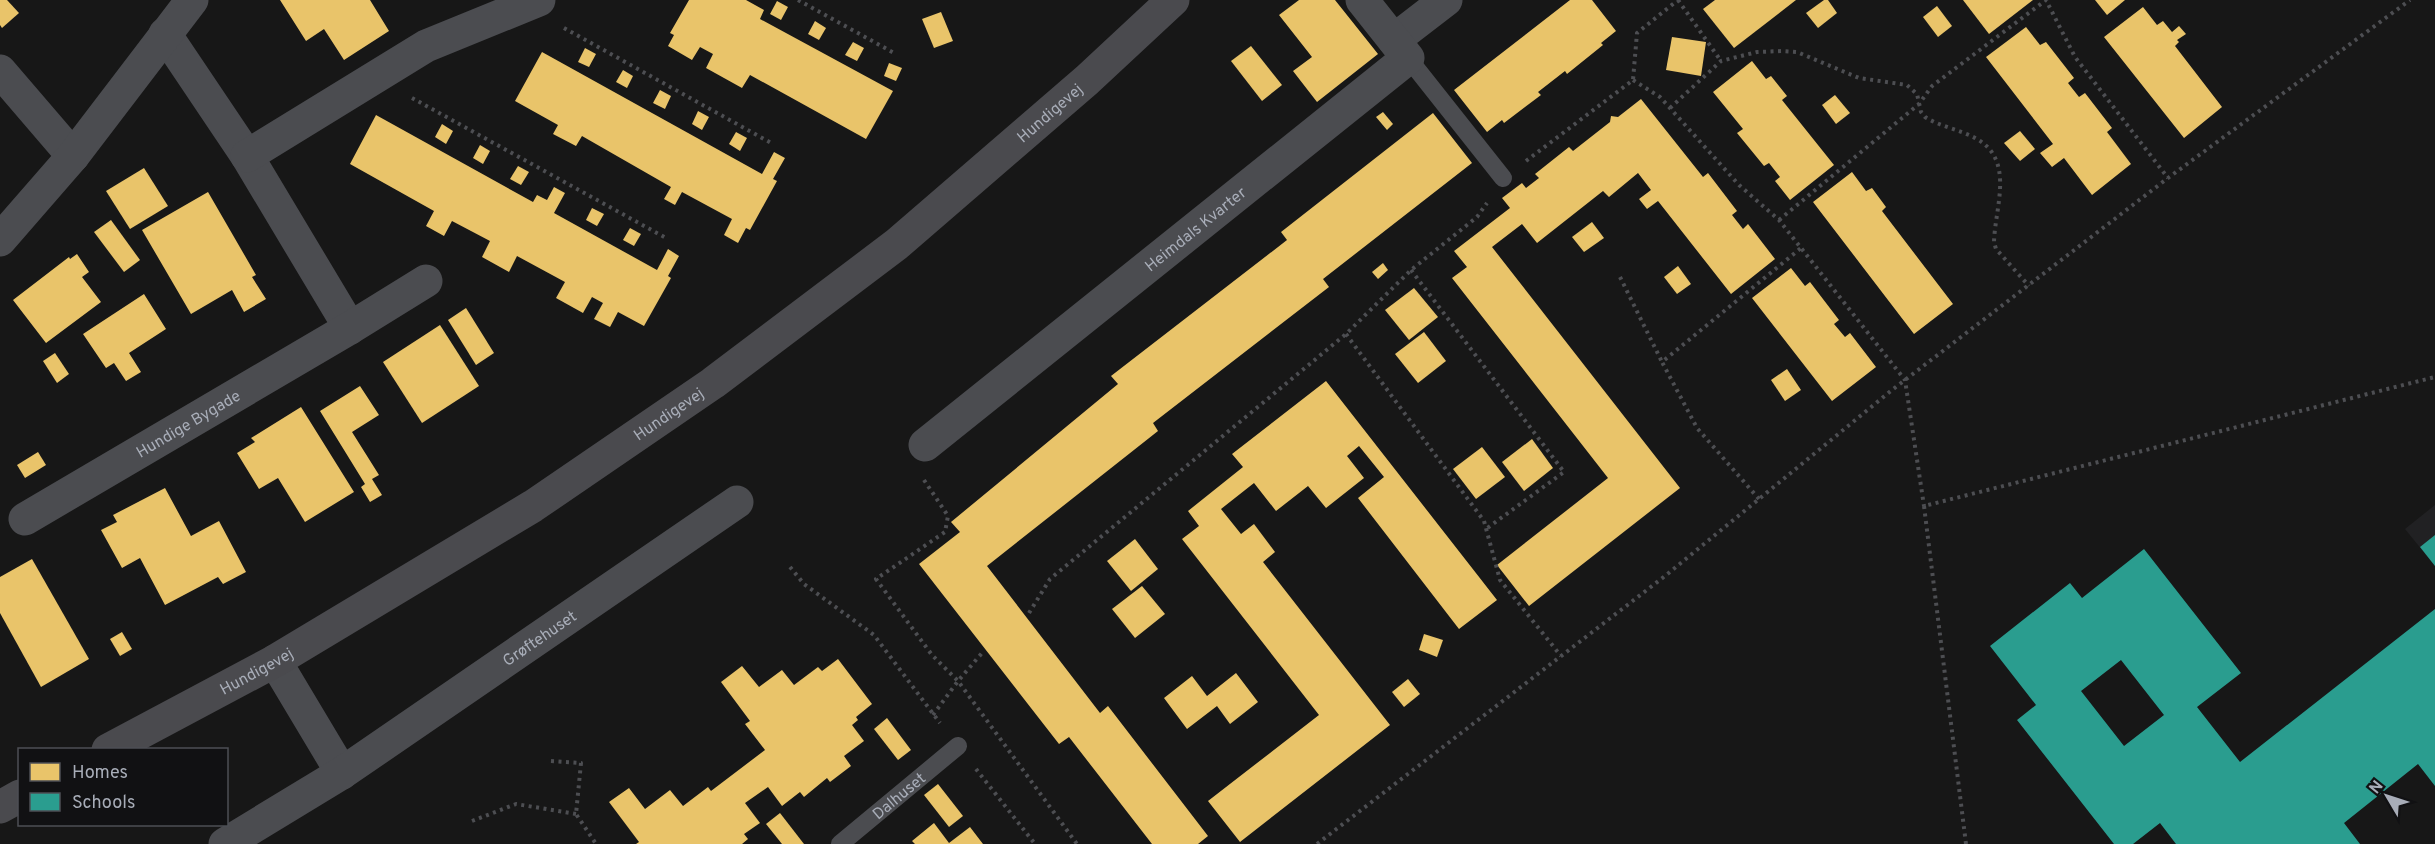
<svg xmlns="http://www.w3.org/2000/svg" width="2435" height="844" font-family="Overpass,sans-serif">
  <style>
    .built { fill: #212123 }
    .homes { fill: #e9c46a }
    .schools { fill: #2a9d8f; fill-rule: evenodd }
    .lines { fill: none; stroke-linecap: round; stroke-linejoin: round }
    .path { stroke: #4d4e52; stroke-width: 4; stroke-dasharray: 3 4.5; stroke-linecap: butt }
    .lane { stroke: #4b4c50; stroke-width: 18 }
    .street { stroke: #4b4c50; stroke-width: 33 }
    .secondary { stroke: #4a4a4e; stroke-width: 33 }
    .labels { text-anchor: middle; stroke-width: 6; stroke-linejoin: round; paint-order: stroke }
    .street-label { font-size: 16px; fill: #a8adb8; stroke: #111113 }
  </style>
  <rect width="100%" height="100%" fill="#171717"/>
  <path class="built" d="M 2435,505 L 2435,566 L 2405,529 Z"/>
  <g class="homes">
    <path d="M 0,0 L 7,0 L 19,13 L 2,28 L 0,25 Z"/>
    <path d="M 280,0 L 370,0 L 389,31 L 344,60 L 324,29 L 306,41 Z"/>
    <path d="M 689,0 L 746,0 L 764,10 L 760,19 L 893,91 L 866,139 L 750,75 L 742,88 L 706,68 L 713,54 L 700,47 L 692,60 L 668,46 L 674,35 L 670,33 Z"/>
    <path d="M 1299,0 L 1335,0 L 1378,54 L 1317,102 L 1293,71 L 1312,57 L 1279,15 Z"/>
    <path d="M 1570,0 L 1592,0 L 1616,31 L 1601,43 L 1603,45 L 1567,74 L 1565,71 L 1538,92 L 1541,95 L 1504,123 L 1502,120 L 1487,132 L 1454,90 Z"/>
    <path d="M 1715,0 L 1796,0 L 1734,48 L 1703,9 Z"/>
    <path d="M 1824,0 L 1828,0 L 1837,13 L 1818,28 L 1806,13 Z"/>
    <path d="M 1963,0 L 2033,0 L 1989,34 Z"/>
    <path d="M 2095,0 L 2125,0 L 2107,15 Z"/>
    <path d="M 777,1 L 788,7 L 781,20 L 770,14 Z"/>
    <path d="M 1937,6 L 1952,26 L 1938,37 L 1923,17 Z"/>
    <path d="M 2143,7 L 2157,25 L 2163,21 L 2172,32 L 2179,26 L 2186,34 L 2177,40 L 2179,42 L 2175,46 L 2222,107 L 2184,138 L 2104,37 Z"/>
    <path d="M 941,12 L 953,41 L 934,48 L 922,19 Z"/>
    <path d="M 815,21 L 826,28 L 819,40 L 808,34 Z"/>
    <path d="M 2026,27 L 2040,45 L 2046,42 L 2074,78 L 2068,83 L 2079,97 L 2085,93 L 2112,128 L 2107,132 L 2131,164 L 2092,195 L 2064,158 L 2052,167 L 2040,153 L 2053,144 L 1986,57 Z"/>
    <path d="M 1672,37 L 1706,42 L 1701,76 L 1666,70 Z"/>
    <path d="M 853,42 L 864,48 L 857,61 L 845,55 Z"/>
    <path d="M 1251,46 L 1282,85 L 1262,101 L 1231,61 Z"/>
    <path d="M 585,48 L 596,54 L 589,67 L 578,62 Z"/>
    <path d="M 542,52 L 762,174 L 774,152 L 785,158 L 773,179 L 777,181 L 750,230 L 746,228 L 738,243 L 724,235 L 732,219 L 682,192 L 675,205 L 664,199 L 671,187 L 582,136 L 576,146 L 553,134 L 558,125 L 515,101 Z"/>
    <path d="M 1752,61 L 1766,79 L 1771,76 L 1787,96 L 1782,100 L 1834,165 L 1790,200 L 1775,181 L 1780,177 L 1769,163 L 1764,166 L 1737,133 L 1743,129 L 1713,92 Z"/>
    <path d="M 889,63 L 902,68 L 896,81 L 884,76 Z"/>
    <path d="M 623,70 L 633,76 L 627,88 L 616,82 Z"/>
    <path d="M 660,90 L 671,96 L 665,109 L 653,103 Z"/>
    <path d="M 1835,95 L 1850,113 L 1836,124 L 1822,105 Z"/>
    <path d="M 1641,99 L 1703,177 L 1708,173 L 1737,211 L 1732,215 L 1743,229 L 1748,224 L 1775,259 L 1731,294 L 1658,201 L 1647,209 L 1639,199 L 1651,190 L 1638,173 L 1609,197 L 1603,191 L 1537,243 L 1522,224 L 1492,247 L 1680,488 L 1529,606 L 1497,565 L 1608,478 L 1452,278 L 1467,267 L 1454,251 L 1510,208 L 1502,198 L 1522,183 L 1526,188 L 1539,178 L 1535,174 L 1569,147 L 1573,151 L 1610,122 L 1611,116 L 1618,117 Z"/>
    <path d="M 698,111 L 709,117 L 702,130 L 692,124 Z"/>
    <path d="M 1383,112 L 1393,124 L 1387,130 L 1376,117 Z"/>
    <path d="M 1433,113 L 1472,163 L 1323,279 L 1329,287 L 1153,423 L 1158,431 L 987,566 L 1100,713 L 1108,706 L 1208,836 L 1198,844 L 1152,844 L 1069,737 L 1059,744 L 919,564 L 960,532 L 951,522 L 1118,384 L 1111,376 L 1287,240 L 1281,232 Z"/>
    <path d="M 376,115 L 533,202 L 537,195 L 547,200 L 554,187 L 565,193 L 554,213 L 657,270 L 668,249 L 679,256 L 668,276 L 671,278 L 644,326 L 618,312 L 610,327 L 594,319 L 603,303 L 592,297 L 583,313 L 556,298 L 565,282 L 517,256 L 509,272 L 482,257 L 490,241 L 452,221 L 444,236 L 426,226 L 434,211 L 350,164 Z"/>
    <path d="M 442,124 L 453,131 L 446,144 L 435,137 Z"/>
    <path d="M 2020,131 L 2035,149 L 2020,161 L 2004,143 Z"/>
    <path d="M 736,132 L 747,138 L 740,151 L 729,144 Z"/>
    <path d="M 480,145 L 490,151 L 483,164 L 473,158 Z"/>
    <path d="M 518,166 L 529,172 L 521,185 L 510,179 Z"/>
    <path d="M 144,168 L 168,206 L 130,229 L 106,191 Z"/>
    <path d="M 1852,172 L 1866,191 L 1872,188 L 1886,207 L 1882,211 L 1953,304 L 1914,334 L 1813,202 Z"/>
    <path d="M 208,192 L 256,275 L 252,277 L 266,299 L 244,312 L 232,290 L 191,314 L 142,230 Z"/>
    <path d="M 592,208 L 604,214 L 597,226 L 586,220 Z"/>
    <path d="M 111,220 L 140,260 L 124,272 L 94,232 Z"/>
    <path d="M 1592,222 L 1604,238 L 1584,252 L 1572,237 Z"/>
    <path d="M 630,228 L 641,234 L 634,246 L 623,240 Z"/>
    <path d="M 77,254 L 89,272 L 82,277 L 101,302 L 46,343 L 13,300 L 69,257 L 70,259 Z"/>
    <path d="M 1383,263 L 1388,270 L 1378,279 L 1372,272 Z"/>
    <path d="M 1678,266 L 1691,284 L 1677,294 L 1664,277 Z"/>
    <path d="M 1791,268 L 1805,286 L 1810,282 L 1839,320 L 1834,324 L 1845,337 L 1850,333 L 1876,367 L 1832,401 L 1752,298 Z"/>
    <path d="M 1414,288 L 1438,317 L 1409,340 L 1385,310 Z"/>
    <path d="M 144,294 L 166,329 L 129,353 L 141,372 L 126,381 L 114,363 L 106,368 L 83,334 Z"/>
    <path d="M 466,308 L 494,353 L 476,365 L 448,320 Z"/>
    <path d="M 440,325 L 479,386 L 422,423 L 383,362 Z"/>
    <path d="M 1424,332 L 1446,361 L 1418,383 L 1395,354 Z"/>
    <path d="M 55,353 L 69,374 L 57,383 L 43,361 Z"/>
    <path d="M 1787,369 L 1801,390 L 1785,401 L 1771,380 Z"/>
    <path d="M 1326,381 L 1497,600 L 1459,629 L 1358,498 L 1384,477 L 1359,446 L 1347,456 L 1364,478 L 1326,508 L 1308,486 L 1276,511 L 1254,483 L 1221,509 L 1241,534 L 1254,524 L 1275,552 L 1263,562 L 1390,725 L 1240,842 L 1208,801 L 1319,715 L 1182,539 L 1199,526 L 1188,511 L 1243,467 L 1232,454 Z"/>
    <path d="M 360,386 L 379,415 L 352,432 L 379,475 L 372,479 L 382,495 L 370,502 L 361,487 L 365,484 L 320,411 Z"/>
    <path d="M 301,407 L 354,492 L 305,522 L 278,478 L 259,489 L 237,453 L 255,442 L 251,438 Z"/>
    <path d="M 1532,439 L 1553,468 L 1524,491 L 1502,462 Z"/>
    <path d="M 1482,447 L 1505,477 L 1476,499 L 1453,469 Z"/>
    <path d="M 38,452 L 46,465 L 25,478 L 17,465 Z"/>
    <path d="M 165,488 L 191,536 L 219,521 L 246,572 L 223,584 L 218,577 L 165,605 L 140,558 L 122,568 L 101,530 L 117,522 L 113,515 Z"/>
    <path d="M 1135,539 L 1158,569 L 1131,591 L 1107,561 Z"/>
    <path d="M 32,559 L 89,659 L 41,687 L 0,613 L 0,577 Z"/>
    <path d="M 1142,586 L 1165,614 L 1135,638 L 1112,609 Z"/>
    <path d="M 122,632 L 132,649 L 120,656 L 110,639 Z"/>
    <path d="M 1424,634 L 1443,640 L 1437,657 L 1419,650 Z"/>
    <path d="M 838,659 L 872,704 L 856,717 L 858,720 L 852,725 L 864,741 L 844,756 L 851,766 L 830,782 L 827,778 L 804,797 L 800,792 L 782,806 L 768,787 L 745,803 L 760,823 L 744,834 L 748,839 L 742,844 L 636,844 L 639,842 L 609,802 L 629,788 L 645,809 L 670,790 L 683,806 L 708,787 L 711,791 L 765,750 L 745,724 L 750,721 L 721,682 L 742,666 L 759,687 L 782,670 L 794,685 L 818,667 L 822,671 Z"/>
    <path d="M 1236,673 L 1258,702 L 1230,724 L 1217,706 L 1187,729 L 1164,698 L 1192,676 L 1207,696 Z"/>
    <path d="M 1408,679 L 1420,694 L 1404,707 L 1392,692 Z"/>
    <path d="M 887,718 L 911,750 L 898,760 L 874,729 Z"/>
    <path d="M 938,784 L 963,816 L 949,827 L 924,795 Z"/>
    <path d="M 780,813 L 804,844 L 782,844 L 766,824 Z"/>
    <path d="M 934,823 L 949,843 L 970,827 L 983,844 L 915,844 L 912,841 Z"/>
  </g>
  <g class="schools">
    <path d="M 2435,535 L 2435,566 L 2420,547 Z"/>
    <path d="M 2144,549 L 2241,673 L 2197,707 L 2240,762 L 2435,609 L 2435,786 L 2418,764 L 2344,823 L 2360,844 L 2176,844 L 2160,823 L 2133,844 L 2114,844 L 2017,720 L 2036,705 L 1990,646 L 2070,583 L 2082,598 ZM 2121,660 L 2164,715 L 2124,746 L 2081,691 Z"/>
  </g>
  <g class="lines">
    <g class="path">
      <path d="M 798,0 L 894,53"/>
      <path d="M 1678,0 L 1721,61"/>
      <path d="M 564,28 L 773,144"/>
      <path d="M 1633,80 L 1660,97 L 1739,185 L 1779,220 L 1905,380 L 1924,506"/>
      <path d="M 412,98 L 666,238"/>
      <path d="M 1670,108 L 1721,61 L 1757,52 L 1782,51 L 1797,52 L 1859,78 L 1907,85 L 1917,94 L 1921,112 L 1925,117 C 1941,127 1961,130 1977,139 C 2015,161 1995,207 1994,242 L 1996,249 L 2029,286"/>
      <path d="M 1526,161 L 1633,80 L 1637,33 L 1678,0"/>
      <path d="M 1779,220 L 1919,104 L 1932,86 L 2046,0 L 2075,57 L 2168,178"/>
      <path d="M 1411,270 L 1564,472 L 1486,529"/>
      <path d="M 1620,277 L 1662,362"/>
      <path d="M 1346,334 L 1484,521 L 1500,580 L 1561,656"/>
      <path d="M 924,480 L 948,516 L 945,532 L 876,579 L 932,655 L 958,681 L 1077,844"/>
      <path d="M 1759,499 L 1697,428 L 1662,362 L 1801,248"/>
      <path d="M 790,567 L 804,584 L 874,635 L 940,723"/>
      <path d="M 1029,613 L 1050,579 L 1346,334 L 1411,270 L 1477,217 L 1487,203"/>
      <path d="M 933,715 L 958,681 L 982,653"/>
      <path d="M 551,761 L 581,763 L 576,814 L 596,844"/>
      <path d="M 976,769 L 1035,844"/>
      <path d="M 472,821 L 516,804 L 576,814"/>
      <path d="M 1317,844 L 1665,576 L 1892,390 L 2168,178 L 2410,0"/>
      <path d="M 1966,844 L 1924,506 L 2435,377"/>
    </g>
    <g class="lane">
      <path d="M 1408,58 L 1503,178"/>
      <path id="s1" d="M 840,844 L 958,746"/>
    </g>
    <g class="street">
      <path d="M 165,34 L 247,156 L 350,328"/>
      <path d="M 1394,40 L 1446,0"/>
      <path d="M 0,71 L 73,156"/>
      <path d="M 247,156 L 426,46 L 539,0"/>
      <path d="M 0,240 L 73,156 L 192,0"/>
      <path id="s2" d="M 925,445 L 1408,58 L 1362,0"/>
      <path id="s3" d="M 25,519 L 350,328 L 426,281"/>
      <path d="M 275,661 L 342,773"/>
      <path id="s4" d="M 225,844 L 342,773 L 737,502"/>
    </g>
    <g class="secondary">
      <path id="s5" d="M 108,750 L 275,661 L 533,506 L 713,383 L 897,244 L 1087,80 L 1173,0"/>
      <path d="M 0,807 L 20,796"/>
    </g>
  </g>
  <g class="labels">
    <g class="street-label">
      <text dy="6" stroke="none"><textPath href="#s5" startOffset="1140">Hundigevej</textPath></text>
      <text dy="6" stroke="none"><textPath href="#s2" startOffset="346">Heimdals Kvarter</textPath></text>
      <text dy="6" stroke="none"><textPath href="#s5" startOffset="654">Hundigevej</textPath></text>
      <text dy="6" stroke="none"><textPath href="#s3" startOffset="189">Hundige Bygade</textPath></text>
      <text dy="6" stroke="none"><textPath href="#s4" startOffset="376">Grøftehuset</textPath></text>
      <text dy="6" stroke="none"><textPath href="#s5" startOffset="168">Hundigevej</textPath></text>
      <text dy="6" stroke="none"><textPath href="#s1" startOffset="76">Dalhuset</textPath></text>
    </g>
  </g>
  <rect x="18" y="748" width="210" height="78" fill="#111113" stroke="#4d4f55" stroke-width="1.5"/>
  <rect x="30" y="763" width="30" height="18" fill="#e9c46a" stroke="#4d4f55" stroke-width="1.5"/>
  <text x="72" y="778" font-size="18" fill="#a8adb8">Homes</text>
  <rect x="30" y="793" width="30" height="18" fill="#2a9d8f" stroke="#4d4f55" stroke-width="1.5"/>
  <text x="72" y="808" font-size="18" fill="#a8adb8">Schools</text>
  <g transform="translate(2387 796) rotate(309)" stroke="#111113" stroke-width="4.5" paint-order="stroke">
  <path d="M0-4.5L10 22L0 15L-10 22Z" fill="#a8adb8"/>
  <text y="-9" font-size="16" font-weight="bold" text-anchor="middle" fill="#a8adb8">N</text>
  </g>
</svg>
